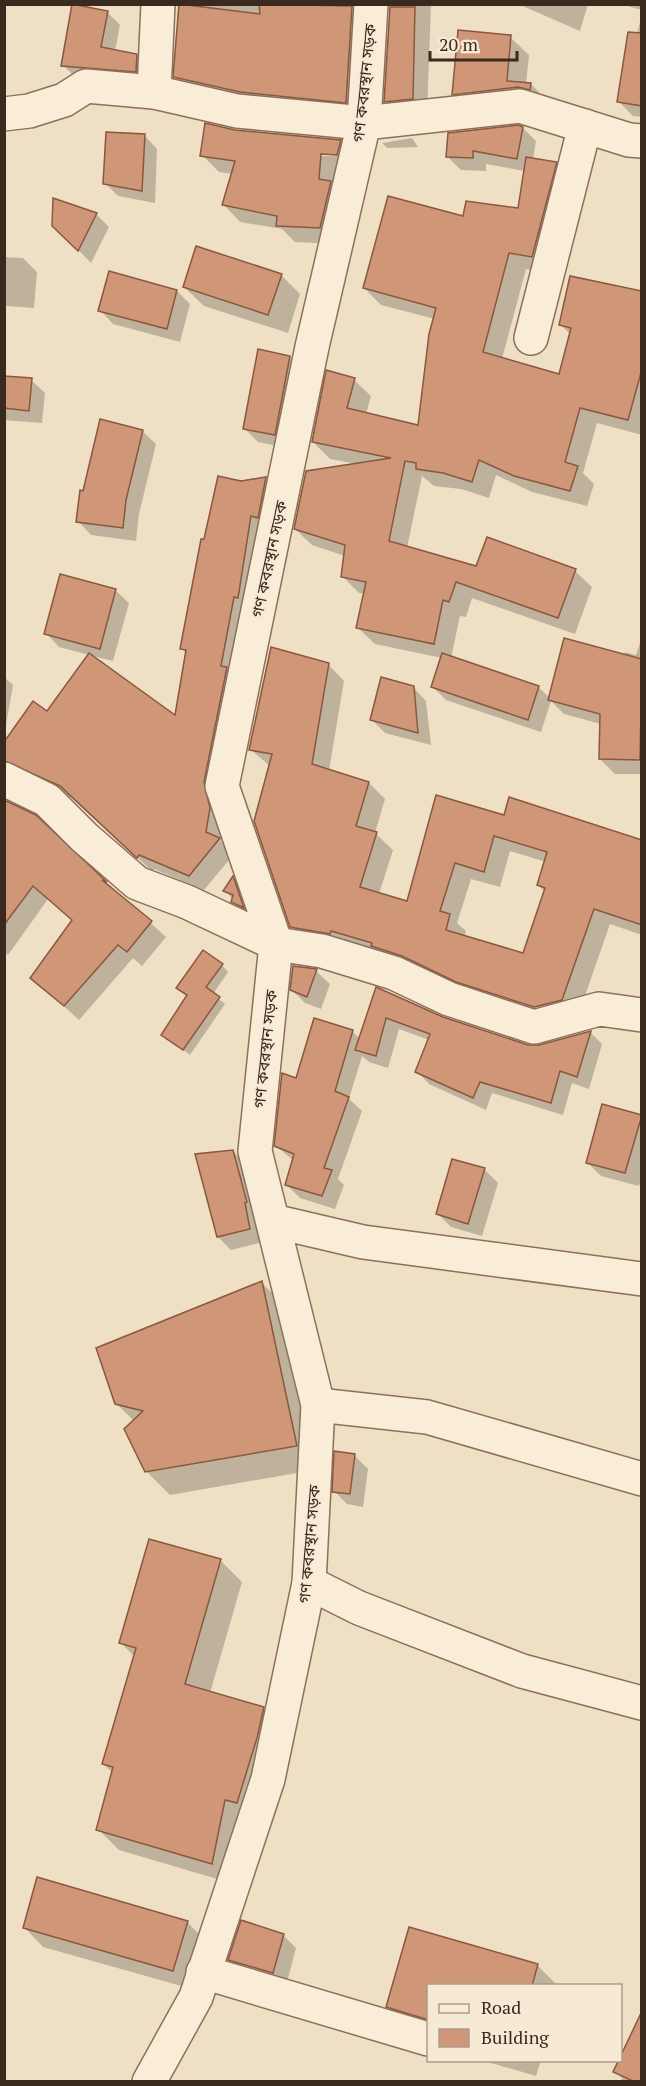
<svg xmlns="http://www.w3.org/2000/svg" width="646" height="2086" font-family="'PT Serif','Noto Sans Bengali',serif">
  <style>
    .shadow { fill: #0003; fill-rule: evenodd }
    .building { fill: #cf9678; stroke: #8a573f; stroke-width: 1.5; fill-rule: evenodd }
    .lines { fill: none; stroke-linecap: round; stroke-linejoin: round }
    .minor-casing { stroke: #8b705a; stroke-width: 36 }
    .minor { stroke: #faedd7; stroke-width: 33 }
    .labels { text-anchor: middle; stroke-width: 4.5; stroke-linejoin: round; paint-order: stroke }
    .street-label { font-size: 16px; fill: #3a291e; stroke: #f7ead4 }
  </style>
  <rect width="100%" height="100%" fill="#efdfc4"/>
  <g class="shadow">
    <path d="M 178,4 L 340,4 L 341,24 L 347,4 L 373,4 L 360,116 L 189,91 L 175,77 Z"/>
    <path d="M 391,4 L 431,4 L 427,113 L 400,116 L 386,101 Z"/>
    <path d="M 518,4 L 588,4 L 580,31 Z"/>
    <path d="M 620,4 L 642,4 L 642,10 Z"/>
    <path d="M 107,12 L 120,25 L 115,51 L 136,55 L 149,68 L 148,83 L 75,77 L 63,65 Z"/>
    <path d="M 642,14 L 642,117 L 633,116 L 619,102 Z"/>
    <path d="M 510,37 L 529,55 L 526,84 L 531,84 L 549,103 L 472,112 L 454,94 Z"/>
    <path d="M 523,128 L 536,141 L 533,159 L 556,163 L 572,180 L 549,273 L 526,269 L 502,359 L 560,376 L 571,335 L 561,325 L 642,293 L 642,435 L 597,423 L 583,473 L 594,484 L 587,506 L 532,492 L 496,475 L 489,498 L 461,489 L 434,486 L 422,476 L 407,548 L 477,567 L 575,571 L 592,587 L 575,634 L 472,598 L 466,617 L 460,616 L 451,658 L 538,687 L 550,698 L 624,656 L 625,652 L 636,655 L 642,637 L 642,774 L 615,774 L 600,759 L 601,724 L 564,714 L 551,701 L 541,732 L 446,700 L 433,687 L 442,658 L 375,644 L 358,628 L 365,594 L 359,593 L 342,576 L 345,556 L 312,545 L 295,529 L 357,464 L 330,459 L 313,442 L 354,380 L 371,396 L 366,414 L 419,427 L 435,319 L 381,305 L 364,288 L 465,218 L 519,210 L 525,171 L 486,164 L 486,171 L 461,170 L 448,157 L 450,134 Z"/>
    <path d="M 235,131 L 340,141 L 357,158 L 337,244 L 295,242 L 282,229 L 240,222 L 224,205 L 233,174 L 219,172 L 202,155 ZM 313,153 L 336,154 L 335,156 L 313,156 Z"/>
    <path d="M 144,135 L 157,149 L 155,203 L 118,196 L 105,183 Z"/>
    <path d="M 412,138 L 418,147 L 387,148 L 382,143 Z"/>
    <path d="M 96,214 L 109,227 L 91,263 L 54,225 Z"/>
    <path d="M 4,257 L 23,258 L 37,272 L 34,308 L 6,306 L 4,368 Z"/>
    <path d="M 281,275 L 300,294 L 288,333 L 204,306 L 184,287 Z"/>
    <path d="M 177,291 L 190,304 L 180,342 L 113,324 L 100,310 Z"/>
    <path d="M 289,357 L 302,370 L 288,448 L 258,442 L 245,429 Z"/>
    <path d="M 4,377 L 31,380 L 45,393 L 42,423 L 4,420 Z"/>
    <path d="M 142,431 L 156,444 L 139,514 L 136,541 L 91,535 L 78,521 L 84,492 Z"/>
    <path d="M 266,479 L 280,493 L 221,841 L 234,854 L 204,890 L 154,869 L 152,871 L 72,798 L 19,774 L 4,783 L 4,744 L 48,713 L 89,655 L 59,647 L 46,633 L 115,590 L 129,603 L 113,661 L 89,655 L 177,718 L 187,654 L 182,649 L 205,541 L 241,482 Z"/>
    <path d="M 328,664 L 344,681 L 329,771 L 369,783 L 385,799 L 375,833 L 393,850 L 379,894 L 408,903 L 505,816 L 642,841 L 642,935 L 610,924 L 578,1016 L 552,1023 L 308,943 L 291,926 L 270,766 L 250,749 ZM 510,851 L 546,862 L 538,885 L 545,892 L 524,955 L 464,937 L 466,931 L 457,923 L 471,879 L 500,887 Z"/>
    <path d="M 4,677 L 13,685 L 4,736 Z"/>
    <path d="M 413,687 L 426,701 L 431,745 L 385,733 L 372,720 Z"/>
    <path d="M 4,800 L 35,817 L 166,937 L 142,966 L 133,958 L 79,1020 L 32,977 L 73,921 L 48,899 L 8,955 L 4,952 Z"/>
    <path d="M 233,879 L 246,891 L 256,920 L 246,915 L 225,890 Z"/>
    <path d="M 222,965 L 228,972 L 213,994 L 225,1004 L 190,1055 L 163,1035 L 188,996 L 178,988 Z"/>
    <path d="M 294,967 L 316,971 L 330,984 L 321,1009 L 305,1003 L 292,990 Z"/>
    <path d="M 377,989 L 442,1018 L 528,1046 L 539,1047 L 590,1032 L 602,1044 L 589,1089 L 572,1083 L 563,1115 L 492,1093 L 486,1110 L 429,1084 L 417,1071 L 429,1040 L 399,1029 L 388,1068 L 369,1062 L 362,1056 L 349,1099 L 362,1111 L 338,1179 L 344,1185 L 335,1209 L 300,1198 L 286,1184 L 294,1161 L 276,1146 L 297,1080 L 352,1031 L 360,1039 Z"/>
    <path d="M 641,1116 L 642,1175 L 639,1186 L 601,1176 L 587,1162 Z"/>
    <path d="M 233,1151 L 246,1165 L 263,1242 L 231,1250 L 218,1237 Z"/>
    <path d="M 484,1169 L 498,1183 L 482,1236 L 451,1227 L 438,1214 Z"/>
    <path d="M 261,1282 L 285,1306 L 320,1469 L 170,1495 L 146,1471 L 134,1421 L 116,1403 Z"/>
    <path d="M 354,1455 L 368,1469 L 363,1507 L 347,1504 L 334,1491 Z"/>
    <path d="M 220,1560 L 242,1582 L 210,1693 L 263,1709 L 284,1730 L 234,1884 L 119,1850 L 98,1829 L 113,1773 L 103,1764 L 135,1657 L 121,1643 Z"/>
    <path d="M 187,1922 L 206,1941 L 192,1989 L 43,1947 L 24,1927 Z"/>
    <path d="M 410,1929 L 538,1966 L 558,1986 L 428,1986 L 428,2035 L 411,2030 L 388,2006 Z"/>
    <path d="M 283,1935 L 296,1948 L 286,1986 L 243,1973 L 230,1959 Z"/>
    <path d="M 481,2060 L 541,2060 L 536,2076 Z"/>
    <path d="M 615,2071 L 642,2082 L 620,2082 L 622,2078 Z"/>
  </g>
  <g class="building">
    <path d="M 72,4 L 108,11 L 101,47 L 137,54 L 136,72 L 61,66 Z"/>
    <path d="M 179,4 L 260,14 L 259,4 L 352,6 L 346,103 L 240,92 L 173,77 Z"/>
    <path d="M 390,7 L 415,7 L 413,99 L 384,102 Z"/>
    <path d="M 458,30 L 511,35 L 507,81 L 531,83 L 530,90 L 518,87 L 452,95 Z"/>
    <path d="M 628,32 L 642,33 L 642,106 L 617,102 Z"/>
    <path d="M 205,123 L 235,130 L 341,140 L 337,155 L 321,154 L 319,179 L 331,181 L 320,228 L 276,226 L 277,216 L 222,205 L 235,161 L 200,156 Z"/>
    <path d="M 518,125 L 523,127 L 517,159 L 473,151 L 473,158 L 446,157 L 448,133 Z"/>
    <path d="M 106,132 L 145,134 L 142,191 L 103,184 Z"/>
    <path d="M 526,157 L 557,162 L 532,257 L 509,253 L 483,352 L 559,374 L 571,328 L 559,325 L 570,276 L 642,291 L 642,369 L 628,420 L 580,408 L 565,462 L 578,466 L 570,491 L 514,476 L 479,460 L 472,482 L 443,473 L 416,469 L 416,463 L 405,461 L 389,541 L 476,566 L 487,537 L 576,569 L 558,618 L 456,582 L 449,602 L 443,600 L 434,644 L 356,628 L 366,582 L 341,577 L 345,545 L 294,529 L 306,471 L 391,458 L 312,442 L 326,370 L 355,378 L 347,408 L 418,425 L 429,334 L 436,308 L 363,288 L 388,196 L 463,216 L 466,201 L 518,208 Z"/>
    <path d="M 53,198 L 97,213 L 78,251 L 52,226 Z"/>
    <path d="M 196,246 L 282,274 L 268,315 L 183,287 Z"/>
    <path d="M 109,271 L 177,290 L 167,329 L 98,311 Z"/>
    <path d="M 258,349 L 290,356 L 275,435 L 243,429 Z"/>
    <path d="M 4,376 L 32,378 L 29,411 L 4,408 Z"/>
    <path d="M 100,419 L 143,430 L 126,500 L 123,528 L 76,522 L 80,490 L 83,491 Z"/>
    <path d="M 218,476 L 241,481 L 266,477 L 258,518 L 251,516 L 238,598 L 234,597 L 221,666 L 227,667 L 204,782 L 210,808 L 206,832 L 220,838 L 189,876 L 139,855 L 137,858 L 60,786 L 4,761 L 4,742 L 33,701 L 47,711 L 89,653 L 175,715 L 186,650 L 180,649 L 201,539 L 204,539 Z"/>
    <path d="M 60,574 L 116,589 L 100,649 L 44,634 Z"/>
    <path d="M 564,638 L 642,659 L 640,760 L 599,759 L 600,714 L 548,700 Z"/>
    <path d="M 271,647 L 329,663 L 312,764 L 369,782 L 356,826 L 377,832 L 360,887 L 407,901 L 436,795 L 504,815 L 509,797 L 642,840 L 642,925 L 594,909 L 562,1000 L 534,1007 L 456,982 L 402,956 L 371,946 L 372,943 L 331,931 L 330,934 L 290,927 L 254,821 L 272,754 L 249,750 ZM 494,836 L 547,852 L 537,885 L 545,888 L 523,953 L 446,930 L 450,914 L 440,911 L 455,863 L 484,872 Z"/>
    <path d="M 442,653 L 539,686 L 528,720 L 431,687 Z"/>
    <path d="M 381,677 L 414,686 L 418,733 L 370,720 Z"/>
    <path d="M 4,800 L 36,815 L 107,882 L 102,880 L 152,921 L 127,952 L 118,945 L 64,1006 L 30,978 L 72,920 L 33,886 L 4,925 Z"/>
    <path d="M 233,876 L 244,908 L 231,902 L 233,895 L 223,891 Z"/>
    <path d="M 203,950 L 223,964 L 206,987 L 220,997 L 183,1050 L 161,1035 L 187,995 L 176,988 Z"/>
    <path d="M 293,966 L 317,969 L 307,997 L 290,990 Z"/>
    <path d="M 376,987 L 443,1017 L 528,1045 L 539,1045 L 591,1031 L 577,1077 L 560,1071 L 551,1103 L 480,1082 L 473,1098 L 415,1072 L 430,1034 L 386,1018 L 376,1056 L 355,1050 Z"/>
    <path d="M 314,1018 L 353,1030 L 335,1091 L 349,1097 L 324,1168 L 332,1170 L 322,1196 L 285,1185 L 294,1154 L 274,1146 L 282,1073 L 296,1078 Z"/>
    <path d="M 602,1104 L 642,1115 L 625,1173 L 586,1163 Z"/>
    <path d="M 233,1150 L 247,1202 L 245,1203 L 250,1229 L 217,1237 L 195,1154 Z"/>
    <path d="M 452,1159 L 485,1168 L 468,1224 L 436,1214 Z"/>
    <path d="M 262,1281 L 297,1446 L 145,1472 L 124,1429 L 143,1411 L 115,1404 L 96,1348 Z"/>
    <path d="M 334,1451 L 355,1454 L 350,1494 L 332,1492 Z"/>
    <path d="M 149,1539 L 221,1559 L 185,1684 L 264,1707 L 257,1738 L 237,1803 L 225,1800 L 212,1864 L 96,1830 L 113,1767 L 102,1764 L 136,1648 L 119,1643 Z"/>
    <path d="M 37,1877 L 188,1921 L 173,1971 L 23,1928 Z"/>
    <path d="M 241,1920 L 284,1934 L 273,1973 L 228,1960 Z"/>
    <path d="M 409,1927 L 538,1964 L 532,1986 L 429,1986 L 429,2020 L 386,2007 Z"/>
    <path d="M 642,2011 L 642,2082 L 635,2082 L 613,2072 Z"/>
  </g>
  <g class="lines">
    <defs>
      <g id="minor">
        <path d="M 154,92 L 158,4"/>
        <path d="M 4,114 L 29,111 L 64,100 L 86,86 L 154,92 L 237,111 L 364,123 L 520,106 L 629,140 L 642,141"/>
        <path d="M 531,338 L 585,126"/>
        <path d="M 4,779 L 47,800 L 84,837 L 137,883 L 187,902 L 276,944 L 322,951 L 394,973 L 449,999 L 534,1027 L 599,1009 L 642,1015"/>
        <path d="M 273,1221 L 363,1242 L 642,1279"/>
        <path d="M 318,1405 L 427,1417 L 642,1479"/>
        <path d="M 309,1583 L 359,1608 L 522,1671 L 642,1703"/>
        <path d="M 203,1972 L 428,2039"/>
        <path d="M 149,2082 L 196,1997 L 268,1779 L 309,1583 L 318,1405 L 255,1151 L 276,944 L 222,786 L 312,347 L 364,123 L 371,4"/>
      </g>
    </defs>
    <use href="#minor" class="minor-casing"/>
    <use href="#minor" class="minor"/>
  </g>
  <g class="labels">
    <g class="street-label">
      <text transform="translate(364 83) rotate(-84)" y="6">গণ কবরস্থান সড়ক</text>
      <text transform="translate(269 559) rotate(-78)" y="6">গণ কবরস্থান সড়ক</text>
      <text transform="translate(265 1049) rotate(-84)" y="6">গণ কবরস্থান সড়ক</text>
      <text transform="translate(309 1544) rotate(-85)" y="6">গণ কবরস্থান সড়ক</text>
    </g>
  </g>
  <rect width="646" height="2086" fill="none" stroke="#3a291e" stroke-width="12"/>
  <rect x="427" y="1984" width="195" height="78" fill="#f7ead4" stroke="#ab9d8b" stroke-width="1.5"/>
  <rect x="439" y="2004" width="30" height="9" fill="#faedd7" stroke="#ab9d8b" stroke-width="1.5"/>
  <text x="481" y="2014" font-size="18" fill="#3a291e">Road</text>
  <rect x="439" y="2029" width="30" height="18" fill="#cf9678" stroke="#ab9d8b" stroke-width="1.5"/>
  <text x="481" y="2044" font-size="18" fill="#3a291e">Building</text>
  <path d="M430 51v9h87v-9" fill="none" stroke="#3a291e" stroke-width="3"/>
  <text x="439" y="51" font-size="18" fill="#3a291e" stroke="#f7ead4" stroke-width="4.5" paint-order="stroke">20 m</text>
</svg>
